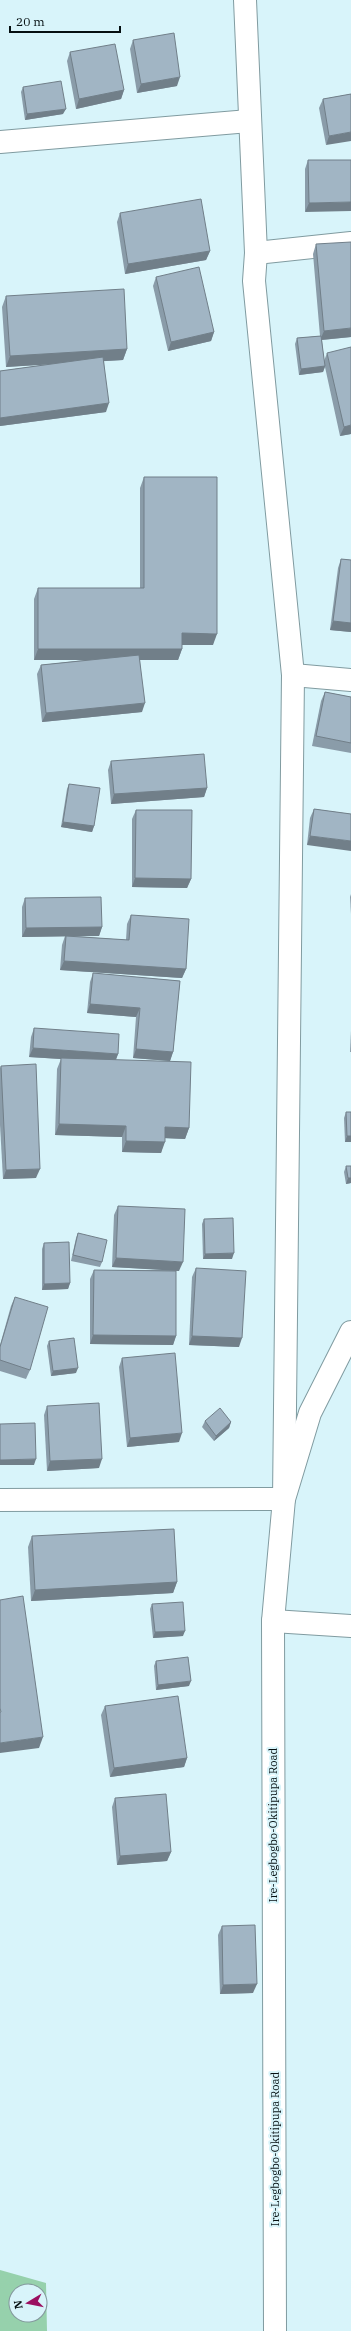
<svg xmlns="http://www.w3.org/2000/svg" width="351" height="2331" font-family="'IBM Plex Serif',serif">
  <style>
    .green { fill: #96d1ac; fill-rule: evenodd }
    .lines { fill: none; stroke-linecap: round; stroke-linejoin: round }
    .minor-casing { stroke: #809ba0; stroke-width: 24 }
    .tertiary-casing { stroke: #809ba0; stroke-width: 24 }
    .minor { stroke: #fff; stroke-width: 22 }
    .tertiary { stroke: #fff; stroke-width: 22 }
    .wall { fill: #8a9ca9 }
    .shaded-wall { fill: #717f89 }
    .building { fill: #a1b5c4; stroke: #717f89 }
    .labels { text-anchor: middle; stroke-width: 4; stroke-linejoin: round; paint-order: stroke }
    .street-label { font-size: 11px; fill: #050f11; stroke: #d8f4fa }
  </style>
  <rect width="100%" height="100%" fill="#d8f4fa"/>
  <path class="green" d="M 0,2270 L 46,2283 L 47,2331 L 0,2331 ZM 16,2291 L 40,2291 L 40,2315 L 16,2315 Z"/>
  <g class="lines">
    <defs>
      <g id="minor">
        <path d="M 0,142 L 249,121"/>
        <path d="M 256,253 L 351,243"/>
        <path d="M 293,675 L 351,680"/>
        <path d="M 0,1500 L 284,1499 L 293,675 L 254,281 L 256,253 L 245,0"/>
        <path d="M 273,1621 L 351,1626"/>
      </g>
      <path id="tertiary" d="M 275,2331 L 273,1621 L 284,1499 L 310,1413 L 351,1332"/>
    </defs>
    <use href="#minor" class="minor-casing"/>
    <use href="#tertiary" class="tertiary-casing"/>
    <use href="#minor" class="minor"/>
    <use href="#tertiary" class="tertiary"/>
  </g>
  <g class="wall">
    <path d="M 133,40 L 177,86 L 137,93 L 130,49 Z"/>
    <path d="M 70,52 L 124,90 L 121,99 L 76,109 L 67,61 Z"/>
    <path d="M 23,87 L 63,114 L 25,120 L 21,92 Z"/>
    <path d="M 351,94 L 326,145 L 319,108 L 323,99 Z"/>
    <path d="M 308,160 L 351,160 L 305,212 L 305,169 Z"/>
    <path d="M 120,213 L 210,251 L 206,260 L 125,274 L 117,222 Z"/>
    <path d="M 316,244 L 351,337 L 322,340 L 324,361 L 327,353 L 351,434 L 340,436 L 325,367 L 323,372 L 299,375 L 295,344 L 297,338 L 320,336 L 313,254 Z"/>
    <path d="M 156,277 L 214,332 L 211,341 L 168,351 L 153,286 Z"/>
    <path d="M 6,296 L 127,349 L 123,360 L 104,361 L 106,412 L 0,426 L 0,371 L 50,364 L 6,367 L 2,307 Z"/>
    <path d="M 144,477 L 213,645 L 182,645 L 182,649 L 178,660 L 140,660 L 142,712 L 42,722 L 37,674 L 41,665 L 85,660 L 34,660 L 34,599 L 38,588 L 140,588 L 140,488 Z"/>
    <path d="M 341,559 L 351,560 L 351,632 L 330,630 L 338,568 Z"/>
    <path d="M 325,692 L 351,697 L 351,753 L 312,746 L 321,701 Z"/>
    <path d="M 111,761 L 207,788 L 204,797 L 111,804 L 108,770 Z"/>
    <path d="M 69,784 L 94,826 L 92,832 L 61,827 L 67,789 Z"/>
    <path d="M 314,809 L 351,814 L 307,845 L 310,818 Z"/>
    <path d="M 136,810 L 191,879 L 187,888 L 132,887 L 132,819 Z"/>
    <path d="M 351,894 L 351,914 L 350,897 Z"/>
    <path d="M 25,898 L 102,927 L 99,936 L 74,936 L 126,940 L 127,924 L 131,915 L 186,969 L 182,978 L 60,970 L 62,945 L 65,936 L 22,937 L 22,907 Z"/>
    <path d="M 93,973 L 180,981 L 173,1052 L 170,1061 L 133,1058 L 136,1017 L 87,1013 L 90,982 Z"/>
    <path d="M 34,1028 L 118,1054 L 116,1060 L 189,1128 L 185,1139 L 165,1138 L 161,1153 L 122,1152 L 122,1137 L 55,1135 L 57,1069 L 61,1059 L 29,1057 L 31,1037 Z"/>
    <path d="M 351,1031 L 351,1052 L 350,1052 Z"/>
    <path d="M 1,1066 L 36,1178 L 3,1179 L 0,1125 L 0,1068 Z"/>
    <path d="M 346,1112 L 351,1112 L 351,1142 L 345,1142 L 344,1118 Z"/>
    <path d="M 346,1166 L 351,1183 L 346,1184 L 344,1172 Z"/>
    <path d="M 118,1206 L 179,1271 L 176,1271 L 176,1336 L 173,1345 L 90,1344 L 90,1279 L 94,1270 L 169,1270 L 112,1267 L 114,1215 Z"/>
    <path d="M 204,1219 L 232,1259 L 203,1259 L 202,1224 Z"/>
    <path d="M 78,1233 L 102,1262 L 100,1267 L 71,1261 L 76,1238 Z"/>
    <path d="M 44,1243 L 70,1283 L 68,1289 L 42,1290 L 42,1249 Z"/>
    <path d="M 196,1268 L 239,1347 L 189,1345 L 192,1277 Z"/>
    <path d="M 15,1297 L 30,1370 L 26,1379 L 0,1371 L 0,1345 L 11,1306 Z"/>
    <path d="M 49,1341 L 76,1373 L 51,1376 L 47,1346 Z"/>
    <path d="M 122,1358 L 179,1442 L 127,1447 L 119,1367 Z"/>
    <path d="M 47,1406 L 99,1468 L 47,1471 L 44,1415 Z"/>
    <path d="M 205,1421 L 231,1422 L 229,1428 L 214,1441 L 202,1427 Z"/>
    <path d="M 32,1536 L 177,1582 L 173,1593 L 31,1601 L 28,1547 Z"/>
    <path d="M 152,1604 L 183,1636 L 153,1638 L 150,1609 Z"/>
    <path d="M 156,1661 L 189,1686 L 156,1690 L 154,1666 Z"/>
    <path d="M 105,1706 L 187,1758 L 184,1767 L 110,1777 L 101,1715 Z"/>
    <path d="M 115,1798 L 171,1852 L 167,1861 L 117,1865 L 112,1807 Z"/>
    <path d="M 222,1926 L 253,1993 L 220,1994 L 218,1935 Z"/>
  </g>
  <g class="shaded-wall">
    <path d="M 180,77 L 177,86 L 137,93 L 141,84 Z"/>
    <path d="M 124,90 L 121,99 L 76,109 L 79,99 Z"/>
    <path d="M 66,109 L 63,114 L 25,120 L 27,114 Z"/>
    <path d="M 351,132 L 351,141 L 326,145 L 329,136 Z"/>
    <path d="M 351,202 L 351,211 L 305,212 L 309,203 Z"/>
    <path d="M 210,251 L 206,260 L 125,274 L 128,264 Z"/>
    <path d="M 351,328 L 351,337 L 320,340 L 324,331 Z"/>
    <path d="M 214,332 L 211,341 L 168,351 L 171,342 Z"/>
    <path d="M 127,349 L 123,360 L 6,367 L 10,356 Z"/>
    <path d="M 325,366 L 323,372 L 299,375 L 301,369 Z"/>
    <path d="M 109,403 L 106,412 L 0,426 L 0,418 Z"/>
    <path d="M 351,425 L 351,434 L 340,436 L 344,427 Z"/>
    <path d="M 333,621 L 351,623 L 351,632 L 330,630 Z"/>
    <path d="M 182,633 L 217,634 L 213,645 L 177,645 Z"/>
    <path d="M 38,649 L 182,649 L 178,660 L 34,660 Z"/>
    <path d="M 145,703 L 142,712 L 42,722 L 46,713 Z"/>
    <path d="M 207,788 L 204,797 L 111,804 L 114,794 Z"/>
    <path d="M 63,822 L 94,826 L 92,832 L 61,827 Z"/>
    <path d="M 310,836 L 351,841 L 351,851 L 307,845 Z"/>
    <path d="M 135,878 L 191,879 L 187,888 L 132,887 Z"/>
    <path d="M 102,927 L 99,936 L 22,937 L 26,928 Z"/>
    <path d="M 64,961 L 186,969 L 182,978 L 60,970 Z"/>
    <path d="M 90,1004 L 140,1008 L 136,1017 L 87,1013 Z"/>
    <path d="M 33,1048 L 118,1054 L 114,1064 L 61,1058 L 61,1059 L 29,1057 Z"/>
    <path d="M 136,1049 L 173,1052 L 170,1061 L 133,1058 Z"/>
    <path d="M 59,1124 L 126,1126 L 122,1137 L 55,1135 Z"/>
    <path d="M 165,1127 L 189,1128 L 185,1139 L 162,1138 Z"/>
    <path d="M 347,1136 L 351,1136 L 351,1142 L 345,1142 Z"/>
    <path d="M 126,1141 L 165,1142 L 161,1153 L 122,1152 Z"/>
    <path d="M 40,1169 L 36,1178 L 3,1179 L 6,1170 Z"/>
    <path d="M 348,1178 L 351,1178 L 351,1183 L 346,1184 Z"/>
    <path d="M 234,1253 L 232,1259 L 203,1259 L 205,1254 Z"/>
    <path d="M 116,1258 L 183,1262 L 179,1271 L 112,1267 Z"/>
    <path d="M 70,1283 L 68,1289 L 42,1290 L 44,1284 Z"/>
    <path d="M 93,1335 L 176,1336 L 173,1345 L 90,1344 Z"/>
    <path d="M 192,1336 L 242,1338 L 239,1347 L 189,1345 Z"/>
    <path d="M 78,1368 L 76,1373 L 51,1376 L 53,1371 Z"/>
    <path d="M 231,1422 L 229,1428 L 214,1441 L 216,1436 Z"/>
    <path d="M 182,1433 L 179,1442 L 127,1447 L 130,1438 Z"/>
    <path d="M 36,1459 L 34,1465 L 0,1465 L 0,1460 Z"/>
    <path d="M 102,1459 L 99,1468 L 47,1471 L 50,1461 Z"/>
    <path d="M 177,1582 L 173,1593 L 31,1601 L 35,1590 Z"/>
    <path d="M 185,1631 L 183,1636 L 153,1638 L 155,1632 Z"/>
    <path d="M 191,1681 L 189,1686 L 156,1690 L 158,1685 Z"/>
    <path d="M 43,1737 L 39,1748 L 0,1753 L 0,1743 Z"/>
    <path d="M 187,1758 L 184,1767 L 110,1777 L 114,1768 Z"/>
    <path d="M 171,1852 L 167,1861 L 117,1865 L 120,1856 Z"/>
    <path d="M 257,1984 L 253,1993 L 220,1994 L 223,1985 Z"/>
  </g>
  <g class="building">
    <path d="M 174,33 L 180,77 L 141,84 L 133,40 Z"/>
    <path d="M 115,44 L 124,90 L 79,99 L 70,52 Z"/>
    <path d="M 61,81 L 66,109 L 27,114 L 23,87 Z"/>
    <path d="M 351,94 L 351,132 L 329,136 L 323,99 Z"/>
    <path d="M 308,160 L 351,160 L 351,202 L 309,203 Z"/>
    <path d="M 201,199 L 210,251 L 128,264 L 120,213 Z"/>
    <path d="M 351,242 L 351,328 L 324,331 L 316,244 Z"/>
    <path d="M 199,267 L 214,332 L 171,342 L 156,277 Z"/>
    <path d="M 124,289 L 127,349 L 10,356 L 6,296 Z"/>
    <path d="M 321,336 L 325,366 L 301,369 L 297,338 Z"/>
    <path d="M 351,347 L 351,425 L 344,427 L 327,353 Z"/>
    <path d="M 103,357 L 109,403 L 0,418 L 0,371 Z"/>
    <path d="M 144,477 L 217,477 L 217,634 L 182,633 L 182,649 L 38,649 L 38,588 L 144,588 Z"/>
    <path d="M 341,559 L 351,560 L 351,623 L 333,621 Z"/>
    <path d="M 139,655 L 145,703 L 46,713 L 41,665 Z"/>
    <path d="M 325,692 L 351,697 L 351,743 L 316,736 Z"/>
    <path d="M 204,754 L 207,788 L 114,794 L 111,761 Z"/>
    <path d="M 69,784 L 100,788 L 94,826 L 63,822 Z"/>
    <path d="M 314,809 L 351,814 L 351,841 L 310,836 Z"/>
    <path d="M 136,810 L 192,810 L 191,879 L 135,878 Z"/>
    <path d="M 101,897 L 102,927 L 26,928 L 25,898 Z"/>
    <path d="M 131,915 L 189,919 L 186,969 L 64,961 L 66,936 L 129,940 Z"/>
    <path d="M 93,973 L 180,981 L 173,1052 L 136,1049 L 140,1008 L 90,1004 Z"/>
    <path d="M 34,1028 L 119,1034 L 118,1054 L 33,1048 Z"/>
    <path d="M 61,1058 L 191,1062 L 189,1128 L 165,1127 L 165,1142 L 126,1141 L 126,1126 L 59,1124 Z"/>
    <path d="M 36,1064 L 40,1169 L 6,1170 L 1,1066 Z"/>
    <path d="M 346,1112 L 351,1112 L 351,1136 L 347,1136 Z"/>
    <path d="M 346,1166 L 351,1166 L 351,1178 L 348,1178 Z"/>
    <path d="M 118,1206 L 185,1209 L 183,1262 L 116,1258 Z"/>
    <path d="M 233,1218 L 234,1253 L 205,1254 L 204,1219 Z"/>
    <path d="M 78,1233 L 107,1240 L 102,1262 L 73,1255 Z"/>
    <path d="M 69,1242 L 70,1283 L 44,1284 L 44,1243 Z"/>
    <path d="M 196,1268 L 246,1271 L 242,1338 L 192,1336 Z"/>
    <path d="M 94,1270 L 176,1271 L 176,1336 L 93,1335 Z"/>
    <path d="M 15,1297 L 48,1307 L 30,1370 L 0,1360 L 0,1347 Z"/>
    <path d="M 74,1338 L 78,1368 L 53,1371 L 49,1341 Z"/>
    <path d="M 175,1353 L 182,1433 L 130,1438 L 122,1358 Z"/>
    <path d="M 99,1403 L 102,1459 L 50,1461 L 47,1406 Z"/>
    <path d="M 220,1408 L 231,1422 L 216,1436 L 205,1421 Z"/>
    <path d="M 35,1423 L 36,1459 L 0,1460 L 0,1424 Z"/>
    <path d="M 174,1529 L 177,1582 L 35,1590 L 32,1536 Z"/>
    <path d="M 23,1596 L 43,1737 L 0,1743 L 0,1712 L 1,1712 L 0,1708 L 0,1600 Z"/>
    <path d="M 183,1602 L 185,1631 L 155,1632 L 152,1604 Z"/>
    <path d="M 188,1657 L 191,1681 L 158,1685 L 156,1661 Z"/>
    <path d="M 178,1696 L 187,1758 L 114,1768 L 105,1706 Z"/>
    <path d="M 166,1794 L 171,1852 L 120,1856 L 115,1798 Z"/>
    <path d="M 255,1925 L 257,1984 L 223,1985 L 222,1926 Z"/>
  </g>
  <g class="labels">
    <g class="street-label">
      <text transform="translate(273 1825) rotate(-90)" y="4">Ire-Legbogbo-Okitipupa Road</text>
      <text transform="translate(275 2149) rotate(-90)" y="4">Ire-Legbogbo-Okitipupa Road</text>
    </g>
  </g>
  <g transform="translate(28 2303) rotate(260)"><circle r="19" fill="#d8f4fa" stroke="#84989d"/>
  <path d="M0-3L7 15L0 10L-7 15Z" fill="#9b0f60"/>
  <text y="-6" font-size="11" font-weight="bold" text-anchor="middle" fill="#050f11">N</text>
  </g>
  <path d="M10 26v6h110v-6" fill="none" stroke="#050f11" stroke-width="2"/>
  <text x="16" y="26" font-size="12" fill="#050f11" stroke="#d8f4fa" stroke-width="3" paint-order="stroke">20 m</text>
</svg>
